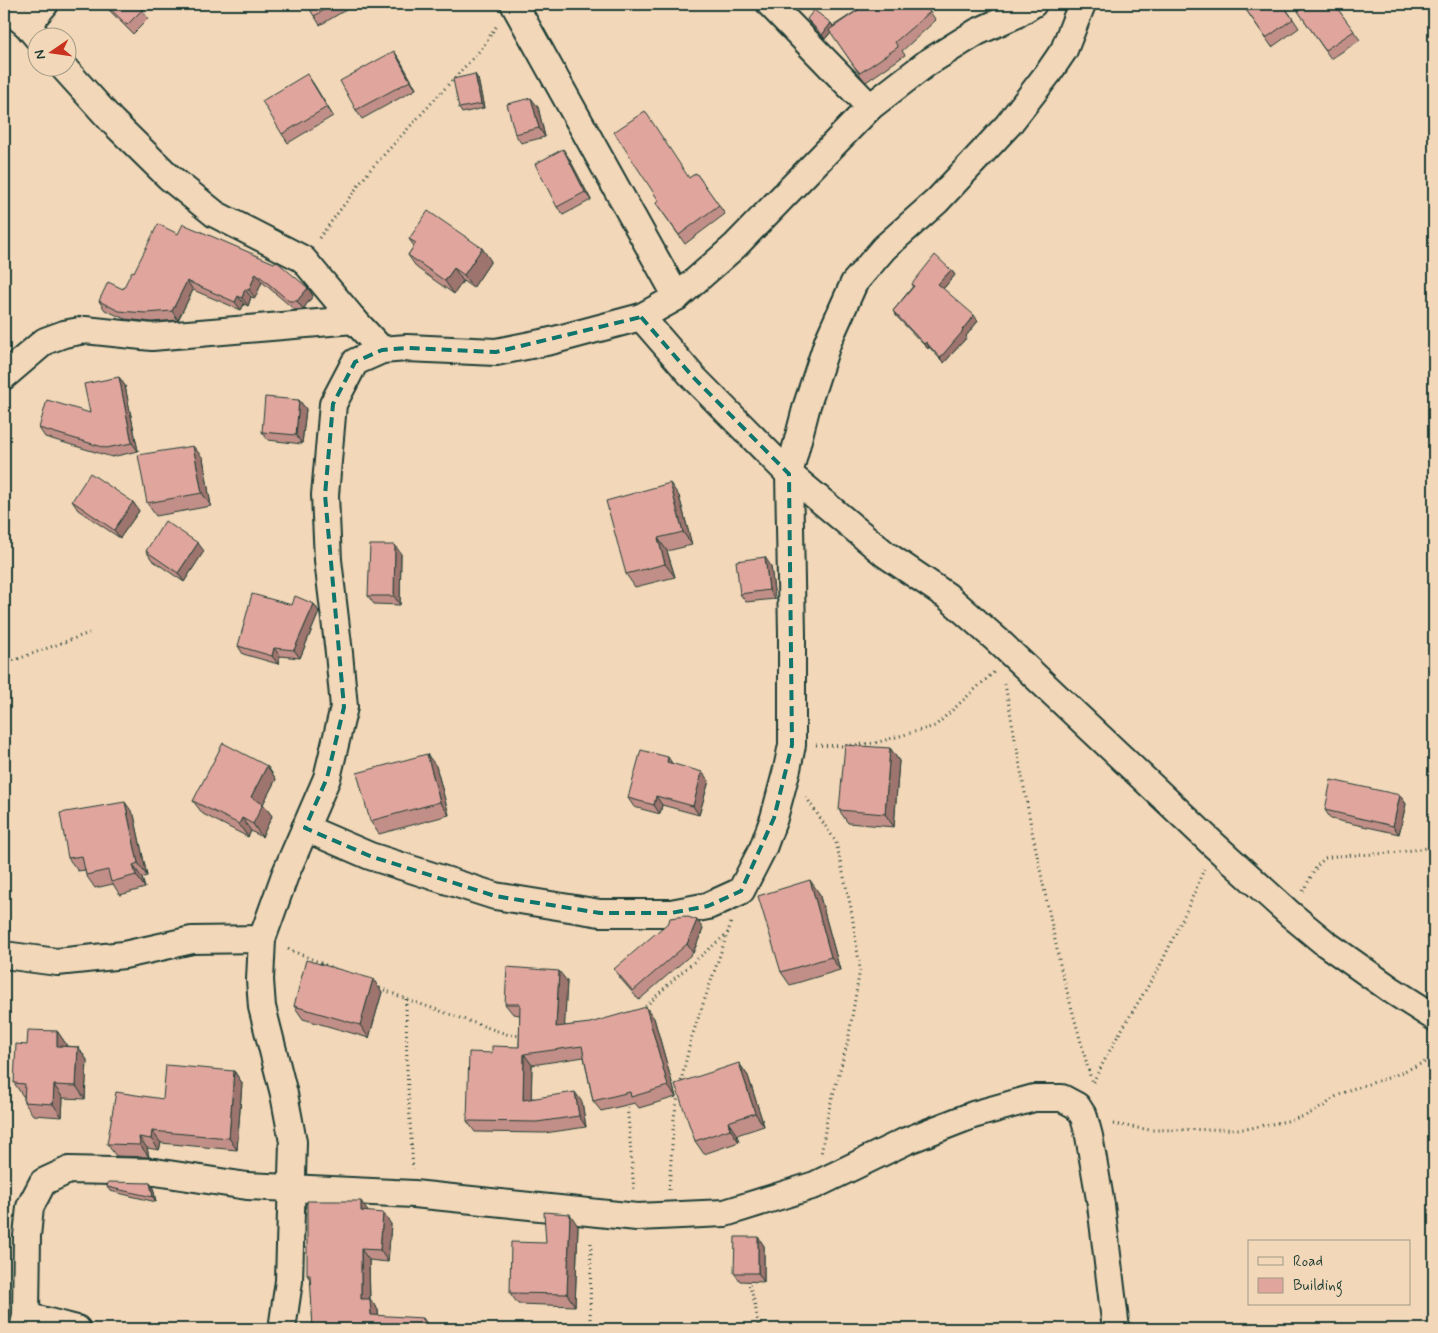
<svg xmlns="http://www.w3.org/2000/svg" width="1438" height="1333" font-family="Mynerve,sans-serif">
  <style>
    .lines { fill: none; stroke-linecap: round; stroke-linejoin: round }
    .street-casing { stroke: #1f3d34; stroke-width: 30 }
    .path { stroke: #1f3d34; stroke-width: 3; stroke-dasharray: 1 4; stroke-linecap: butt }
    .street { stroke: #f2d7b9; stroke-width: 26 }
    .wall { fill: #c18f87; stroke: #1f3d34 }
    .shaded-wall { fill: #9d746e; stroke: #1f3d34 }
    .building { fill: #e0a69d; stroke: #1f3d34 }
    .marked { fill: none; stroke: #0f766e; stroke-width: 4; stroke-dasharray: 10 6; stroke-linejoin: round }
  </style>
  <rect width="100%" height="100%" fill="#f2d7b9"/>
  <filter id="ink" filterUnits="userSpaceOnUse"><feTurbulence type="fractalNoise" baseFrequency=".02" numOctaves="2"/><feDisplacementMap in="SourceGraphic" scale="10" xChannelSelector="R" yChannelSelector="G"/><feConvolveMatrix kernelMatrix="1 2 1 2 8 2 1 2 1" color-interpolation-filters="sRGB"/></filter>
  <g filter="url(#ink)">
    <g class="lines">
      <defs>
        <g id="street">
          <path d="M 514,4 L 677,297"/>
          <path d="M 770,4 L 870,107"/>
          <path d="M 4,6 L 27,25 L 38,38"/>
          <path d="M 27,25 L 45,4"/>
          <path d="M 64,68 L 112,121 L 169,177 L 215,214 L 303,259 L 354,320 L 382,350"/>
          <path d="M 641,317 L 693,377 L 789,474 L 885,554 L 947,596 L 997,640 L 1214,845 L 1290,914 L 1325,943 L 1393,991 L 1434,1017"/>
          <path d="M 4,376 L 45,341 L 64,334 L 85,330 L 152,337 L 354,320"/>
          <path d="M 305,828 L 370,856 L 495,896 L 600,913 L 671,913 L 708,906 L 741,891 L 763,848 L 774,818 L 787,769 L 792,745 L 792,634 L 789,474 L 807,405 L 828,341 L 854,283 L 884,248 L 937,201 L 1008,125 L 1049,72 L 1064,50 L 1082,4"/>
          <path d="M 4,955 L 57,962 L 124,955 L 192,940 L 262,939"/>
          <path d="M 26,1316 L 77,1329"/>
          <path d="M 23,1329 L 26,1316 L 27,1236 L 30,1207 L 43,1182 L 69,1170 L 155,1172 L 247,1186 L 414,1194 L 637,1217 L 725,1213 L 815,1185 L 906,1141 L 973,1115 L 1034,1098 L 1062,1098 L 1077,1106 L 1084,1117 L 1089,1136 L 1101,1205 L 1116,1329"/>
          <path d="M 282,1329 L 289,1281 L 293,1142 L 284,1094 L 262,1007 L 260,980 L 262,939 L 285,875 L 327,778 L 344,707 L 339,653 L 328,560 L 325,495 L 333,404 L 355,362 L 382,350 L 407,348 L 496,352 L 551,341 L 641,317 L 677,297 L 735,246 L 870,107 L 927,63 L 977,32 L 1015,15 L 1033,4"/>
        </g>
      </defs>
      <use href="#street" class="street-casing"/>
      <g class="path">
        <path d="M 1107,7 L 1116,4"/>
        <path d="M 319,238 L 370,170 L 482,48 L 497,25"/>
        <path d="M 4,664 L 89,633"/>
        <path d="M 1005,684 L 1032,831 L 1061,969 L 1092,1083"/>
        <path d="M 816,745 L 842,746 L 875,743 L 935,726 L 994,672"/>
        <path d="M 806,797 L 836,842 L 851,908 L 860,969 L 848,1041 L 828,1113 L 821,1155"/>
        <path d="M 1303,891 L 1317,866 L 1325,858 L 1336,856 L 1392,853 L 1434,847"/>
        <path d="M 288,949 L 335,969"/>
        <path d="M 375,986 L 406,999 L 509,1035 L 523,1036"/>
        <path d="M 406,999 L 407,1072 L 413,1169"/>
        <path d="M 642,1010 L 675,978 L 729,932"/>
        <path d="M 1093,1082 L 1116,1039 L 1159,968 L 1190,903 L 1204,869"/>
        <path d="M 680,1086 L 691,1039 L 731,923"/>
        <path d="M 627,1103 L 634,1191"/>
        <path d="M 1113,1124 L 1150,1130 L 1246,1129 L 1287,1121 L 1305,1116 L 1324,1106 L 1335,1097 L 1352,1089 L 1391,1077 L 1434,1058"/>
        <path d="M 669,1190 L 674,1117 L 679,1092"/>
        <path d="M 748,1280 L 755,1304 L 759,1329"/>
        <path d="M 590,1329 L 591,1239"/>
      </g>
      <use href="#street" class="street"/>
    </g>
    <g class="wall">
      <path d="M 103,4 L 147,4 L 149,5 L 143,11 L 148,19 L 133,34 Z"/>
      <path d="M 307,4 L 356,4 L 320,25 Z"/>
      <path d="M 867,4 L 931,4 L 926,7 L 936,20 L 902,51 L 905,55 L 866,82 L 860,75 L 831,32 L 825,39 L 810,23 L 807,19 L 831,23 L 833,26 Z"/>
      <path d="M 1242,4 L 1283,4 L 1299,28 L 1272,47 Z"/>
      <path d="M 1334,4 L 1360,40 L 1331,59 L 1298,11 Z"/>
      <path d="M 394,51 L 400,60 L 416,89 L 362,119 L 356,110 Z"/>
      <path d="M 478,79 L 484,108 L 462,113 L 459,108 Z"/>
      <path d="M 313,83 L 333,116 L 288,143 L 282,134 Z"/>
      <path d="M 538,107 L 545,137 L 521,143 L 515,134 Z"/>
      <path d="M 569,158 L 591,200 L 563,215 L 557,207 Z"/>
      <path d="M 696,173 L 725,214 L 685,244 L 656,203 Z"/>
      <path d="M 178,234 L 308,288 L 313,296 L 303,309 L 295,310 L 262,282 L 255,298 L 251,297 L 248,306 L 244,304 L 241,310 L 193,290 L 178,320 L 152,322 L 125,319 L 105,310 L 99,301 L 123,289 L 134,272 Z"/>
      <path d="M 409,239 L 491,261 L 473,288 L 463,281 L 454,294 L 417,268 L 408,255 L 414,246 Z"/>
      <path d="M 951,270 L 955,275 L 943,289 L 978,321 L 966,336 L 967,337 L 944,363 L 929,347 L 928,349 L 897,317 L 893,311 L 913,286 L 912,284 Z"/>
      <path d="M 119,377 L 125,386 L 138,451 L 112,457 L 45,437 L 39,428 L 90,413 Z"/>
      <path d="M 299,400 L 306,409 L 302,444 L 268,440 L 262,432 Z"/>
      <path d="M 203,458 L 211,506 L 156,516 L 147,503 Z"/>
      <path d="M 679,496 L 692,545 L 667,551 L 675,577 L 635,587 L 626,574 Z"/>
      <path d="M 72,501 L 133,502 L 139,511 L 120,538 L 78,510 Z"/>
      <path d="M 146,551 L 204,551 L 184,582 L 152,560 Z"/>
      <path d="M 401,554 L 400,605 L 374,604 L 368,596 Z"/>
      <path d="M 771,566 L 775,599 L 746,602 L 740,594 Z"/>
      <path d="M 314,604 L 319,612 L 300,658 L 280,656 L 278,664 L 243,654 L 238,646 L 292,605 Z"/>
      <path d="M 890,748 L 899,761 L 894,827 L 848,823 L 839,810 Z"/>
      <path d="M 673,764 L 709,781 L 699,815 L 662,805 L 660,814 L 634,807 L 628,798 Z"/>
      <path d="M 267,766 L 276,779 L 263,804 L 272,816 L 262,837 L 251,831 L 248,837 L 203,814 L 193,801 Z"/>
      <path d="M 436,766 L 449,815 L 379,834 L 370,821 Z"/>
      <path d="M 1400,795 L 1406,804 L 1399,834 L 1331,819 L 1325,810 Z"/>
      <path d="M 134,815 L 147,876 L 142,878 L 145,888 L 120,895 L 113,884 L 95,888 L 86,875 L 85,870 L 78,871 L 68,858 Z"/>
      <path d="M 819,893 L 840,970 L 790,985 L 781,972 Z"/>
      <path d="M 703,929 L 693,953 L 639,1000 L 620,978 L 614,969 Z"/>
      <path d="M 373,979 L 382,992 L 369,1038 L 303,1019 L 294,1006 Z"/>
      <path d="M 567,981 L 564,1026 L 654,1018 L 676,1097 L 639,1108 L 635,1103 L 601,1111 L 593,1101 L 584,1057 L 532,1065 L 531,1098 L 582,1102 L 586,1127 L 545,1133 L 475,1132 L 467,1121 L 519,1047 L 520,1015 L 513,1014 L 505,1004 Z"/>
      <path d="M 57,1031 L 66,1044 L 66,1046 L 78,1047 L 87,1060 L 85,1099 L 63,1098 L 62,1117 L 33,1115 L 24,1102 L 24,1096 L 23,1096 L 14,1083 L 27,1045 Z"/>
      <path d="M 739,1063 L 748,1076 L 764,1126 L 737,1135 L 739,1142 L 704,1154 L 695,1141 Z"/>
      <path d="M 234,1071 L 242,1083 L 237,1150 L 161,1143 L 159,1150 L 147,1148 L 149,1157 L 116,1156 L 107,1144 L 163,1099 Z"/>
      <path d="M 150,1183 L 153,1187 L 156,1202 L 110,1191 L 107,1187 Z"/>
      <path d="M 369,1212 L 391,1224 L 388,1262 L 369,1260 L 370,1299 L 378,1310 L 379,1316 L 313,1329 L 311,1281 L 307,1275 Z"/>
      <path d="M 578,1226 L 575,1306 L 518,1304 L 510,1293 L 546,1243 Z"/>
      <path d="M 758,1237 L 764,1246 L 764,1282 L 740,1281 L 734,1273 Z"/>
    </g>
    <g class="shaded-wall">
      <path d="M 831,23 L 834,28 L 825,39 L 822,35 Z"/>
      <path d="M 394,51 L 400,60 L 416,89 L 410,81 Z"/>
      <path d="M 307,74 L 313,83 L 333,116 L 327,107 Z"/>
      <path d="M 475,74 L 478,79 L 484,108 L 481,104 Z"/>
      <path d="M 531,98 L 538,107 L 545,137 L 539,128 Z"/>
      <path d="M 563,149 L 569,158 L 591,200 L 585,192 Z"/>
      <path d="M 482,248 L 491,261 L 473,288 L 464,275 Z"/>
      <path d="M 454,268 L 463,281 L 454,294 L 445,281 Z"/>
      <path d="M 951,270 L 955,275 L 942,290 L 938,284 Z"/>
      <path d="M 256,273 L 262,282 L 255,298 L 249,290 Z"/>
      <path d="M 187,281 L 193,290 L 178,320 L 172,311 Z"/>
      <path d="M 308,288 L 313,296 L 303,309 L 297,301 Z"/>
      <path d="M 245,289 L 251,297 L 248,306 L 242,298 Z"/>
      <path d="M 238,296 L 244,304 L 241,310 L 235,302 Z"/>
      <path d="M 974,315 L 978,321 L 966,336 L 967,337 L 944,363 L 940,358 Z"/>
      <path d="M 926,342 L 929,347 L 928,349 L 924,344 Z"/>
      <path d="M 119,377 L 125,386 L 138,451 L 132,443 Z"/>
      <path d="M 299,400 L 306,409 L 302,444 L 296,435 Z"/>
      <path d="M 193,446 L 203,458 L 211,506 L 202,493 Z"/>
      <path d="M 670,483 L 679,496 L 692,545 L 683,532 Z"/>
      <path d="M 133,502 L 139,511 L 120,538 L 114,530 Z"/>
      <path d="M 658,538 L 667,551 L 675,577 L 665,564 Z"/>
      <path d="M 198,543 L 204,551 L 184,582 L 178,573 Z"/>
      <path d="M 395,545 L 401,554 L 400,605 L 394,596 Z"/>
      <path d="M 765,557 L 771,566 L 775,599 L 769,590 Z"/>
      <path d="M 314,604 L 319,612 L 300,658 L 294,650 Z"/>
      <path d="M 274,648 L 280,656 L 278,664 L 272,656 Z"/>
      <path d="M 890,748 L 899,761 L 894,827 L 885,814 Z"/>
      <path d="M 427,754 L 436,766 L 449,815 L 440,802 Z"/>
      <path d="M 668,757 L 674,766 L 667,762 Z"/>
      <path d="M 267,766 L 276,779 L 263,804 L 272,816 L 262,837 L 253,824 L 251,797 Z"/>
      <path d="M 702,772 L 709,781 L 699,815 L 693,806 Z"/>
      <path d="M 1400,795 L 1406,804 L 1399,834 L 1393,826 Z"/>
      <path d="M 656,796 L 662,805 L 660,814 L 654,805 Z"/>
      <path d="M 125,802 L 134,815 L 147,876 L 138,863 Z"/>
      <path d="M 242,818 L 251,831 L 248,837 L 239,824 Z"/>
      <path d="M 133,865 L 142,878 L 145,888 L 136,875 Z"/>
      <path d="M 810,880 L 819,893 L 840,970 L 831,957 Z"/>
      <path d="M 697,920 L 703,929 L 693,953 L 687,944 Z"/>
      <path d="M 559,971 L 567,981 L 564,1038 L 556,1027 Z"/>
      <path d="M 373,979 L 382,992 L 369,1038 L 360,1025 Z"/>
      <path d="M 646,1007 L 654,1018 L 676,1097 L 668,1086 Z"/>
      <path d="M 57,1031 L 66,1044 L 66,1059 L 57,1046 Z"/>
      <path d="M 78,1047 L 87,1060 L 85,1099 L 76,1086 Z"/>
      <path d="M 524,1054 L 532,1065 L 531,1110 L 523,1100 Z"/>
      <path d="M 739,1063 L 748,1076 L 764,1126 L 755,1113 Z"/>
      <path d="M 234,1071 L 242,1083 L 237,1150 L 229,1138 Z"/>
      <path d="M 54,1085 L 63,1098 L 62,1117 L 53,1104 Z"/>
      <path d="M 575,1092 L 582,1102 L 586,1127 L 579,1116 Z"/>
      <path d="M 728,1122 L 737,1135 L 739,1142 L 730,1129 Z"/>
      <path d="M 152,1131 L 161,1143 L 159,1150 L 151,1139 Z"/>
      <path d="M 139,1137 L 147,1148 L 149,1157 L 140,1145 Z"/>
      <path d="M 150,1183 L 153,1187 L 156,1202 L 153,1197 Z"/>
      <path d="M 361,1201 L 369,1213 L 361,1211 Z"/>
      <path d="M 383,1213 L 391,1224 L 388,1262 L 380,1250 Z"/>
      <path d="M 570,1214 L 578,1226 L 575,1306 L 567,1294 Z"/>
      <path d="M 758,1237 L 764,1246 L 764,1282 L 758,1273 Z"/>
      <path d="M 361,1249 L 369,1260 L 370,1311 L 361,1299 Z"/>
      <path d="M 370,1299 L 378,1310 L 379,1327 L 371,1315 Z"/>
      <path d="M 423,1318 L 431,1329 L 422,1329 Z"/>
    </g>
    <g class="building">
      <path d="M 105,4 L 136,4 L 142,10 L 127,25 Z"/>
      <path d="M 307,4 L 335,4 L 314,16 Z"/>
      <path d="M 867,4 L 923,4 L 930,12 L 895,42 L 898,47 L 860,73 L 854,66 L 829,30 Z"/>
      <path d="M 1242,4 L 1282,4 L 1293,19 L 1266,38 Z"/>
      <path d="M 1310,4 L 1334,4 L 1354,31 L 1325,50 L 1298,11 Z"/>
      <path d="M 814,10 L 831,23 L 822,35 L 807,19 Z"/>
      <path d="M 394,51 L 410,81 L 356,110 L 340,81 Z"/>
      <path d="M 307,74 L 327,107 L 282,134 L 262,101 Z"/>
      <path d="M 475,74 L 481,104 L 459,108 L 453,79 Z"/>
      <path d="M 531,98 L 539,128 L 515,134 L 507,104 Z"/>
      <path d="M 645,111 L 689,178 L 696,173 L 719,205 L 679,235 L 656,203 L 659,201 L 614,132 Z"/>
      <path d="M 563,149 L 585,192 L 557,207 L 535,164 Z"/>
      <path d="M 428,211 L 482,248 L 464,275 L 454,268 L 445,281 L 408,255 L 416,243 L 409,239 Z"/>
      <path d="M 158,224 L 178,234 L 183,224 L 274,263 L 276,261 L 308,288 L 297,301 L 289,301 L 256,273 L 249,290 L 245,289 L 242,298 L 238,296 L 235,302 L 187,281 L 172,311 L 146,313 L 119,311 L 99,301 L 108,282 L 123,289 L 132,271 L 134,272 Z"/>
      <path d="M 935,255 L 951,270 L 938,284 L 974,315 L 962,330 L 963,331 L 940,358 L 926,342 L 924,344 L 893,311 L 914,286 L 912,284 Z"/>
      <path d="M 119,377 L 132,443 L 106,448 L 39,428 L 47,400 L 90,413 L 84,384 Z"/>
      <path d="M 265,397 L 299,400 L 296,435 L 262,432 Z"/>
      <path d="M 193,446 L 202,493 L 147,503 L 138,455 Z"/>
      <path d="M 90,473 L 133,502 L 114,530 L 72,501 Z"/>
      <path d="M 670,483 L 683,532 L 658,538 L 665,564 L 626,574 L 606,501 Z"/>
      <path d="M 165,521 L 198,543 L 178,573 L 146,551 Z"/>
      <path d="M 370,545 L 395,545 L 394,596 L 368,596 Z"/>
      <path d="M 765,557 L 769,590 L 740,594 L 736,561 Z"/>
      <path d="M 252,594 L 292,605 L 295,596 L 314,604 L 294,650 L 274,648 L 272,656 L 238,646 Z"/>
      <path d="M 223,743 L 267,766 L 251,797 L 263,804 L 253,824 L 242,818 L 239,824 L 193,801 Z"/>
      <path d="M 845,745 L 890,748 L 885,814 L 839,810 Z"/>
      <path d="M 641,750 L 668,757 L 667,762 L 702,772 L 693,806 L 656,796 L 654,805 L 628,798 Z"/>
      <path d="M 427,754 L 440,802 L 370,821 L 357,773 Z"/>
      <path d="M 1331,780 L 1400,795 L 1393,826 L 1325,810 Z"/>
      <path d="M 125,802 L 138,863 L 133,865 L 136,875 L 111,882 L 108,870 L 86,875 L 82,856 L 68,858 L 60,813 Z"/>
      <path d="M 810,880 L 831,957 L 781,972 L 758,896 Z"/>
      <path d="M 685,916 L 697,920 L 687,944 L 633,991 L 614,969 L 669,922 L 670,918 Z"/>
      <path d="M 306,960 L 373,979 L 360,1025 L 294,1006 Z"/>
      <path d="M 507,967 L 559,971 L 556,1027 L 590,1023 L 646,1007 L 668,1086 L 631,1097 L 630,1092 L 593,1101 L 582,1046 L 524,1054 L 523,1100 L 575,1092 L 579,1116 L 537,1122 L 467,1121 L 469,1052 L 492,1053 L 492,1046 L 519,1047 L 520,1004 L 505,1004 Z"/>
      <path d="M 28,1030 L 57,1031 L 57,1046 L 78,1047 L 76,1086 L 54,1085 L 53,1104 L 24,1102 L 25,1084 L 14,1083 L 16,1044 L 27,1045 Z"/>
      <path d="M 739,1063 L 755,1113 L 728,1122 L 730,1129 L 695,1141 L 675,1084 Z"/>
      <path d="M 166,1065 L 234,1071 L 229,1138 L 152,1131 L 151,1139 L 139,1137 L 140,1145 L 107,1144 L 116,1092 L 163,1099 Z"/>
      <path d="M 108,1182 L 150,1183 L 153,1197 L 107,1187 Z"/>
      <path d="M 307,1201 L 361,1201 L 361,1211 L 383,1213 L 380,1250 L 361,1249 L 361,1299 L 370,1299 L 371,1315 L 423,1318 L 422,1329 L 313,1329 L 310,1275 L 307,1275 Z"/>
      <path d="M 544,1212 L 570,1214 L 567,1294 L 510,1293 L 511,1242 L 546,1243 Z"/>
      <path d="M 735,1237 L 758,1237 L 758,1273 L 734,1273 Z"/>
    </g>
  </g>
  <path class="marked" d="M 641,317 L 693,377 L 789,474 L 792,745 L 774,818 L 741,891 L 708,906 L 671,913 L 600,913 L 495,896 L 370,856 L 305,828 L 327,778 L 344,707 L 325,495 L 333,404 L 355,362 L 382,350 L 407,348 L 496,352 Z"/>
  <rect width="1438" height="1333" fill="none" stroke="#f2d7b9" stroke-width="20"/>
  <rect x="10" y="10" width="1418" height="1313" fill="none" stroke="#1f3d34" stroke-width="2" filter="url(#ink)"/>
  <rect x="1248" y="1240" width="162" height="65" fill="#f2d7b9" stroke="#9e9984"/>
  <rect x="1258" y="1257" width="25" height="8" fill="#f2d7b9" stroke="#9e9984"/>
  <text x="1293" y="1266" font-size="15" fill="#1f3d34">Road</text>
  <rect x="1258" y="1278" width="25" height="15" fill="#e0a69d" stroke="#9e9984"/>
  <text x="1293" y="1290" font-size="15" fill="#1f3d34">Building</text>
  <g transform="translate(52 52) rotate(257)"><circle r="24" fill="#f2d7b9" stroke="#9e9984"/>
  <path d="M0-4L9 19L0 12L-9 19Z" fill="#c8321e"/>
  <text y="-8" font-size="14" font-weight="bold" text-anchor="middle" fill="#1f3d34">N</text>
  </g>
</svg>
